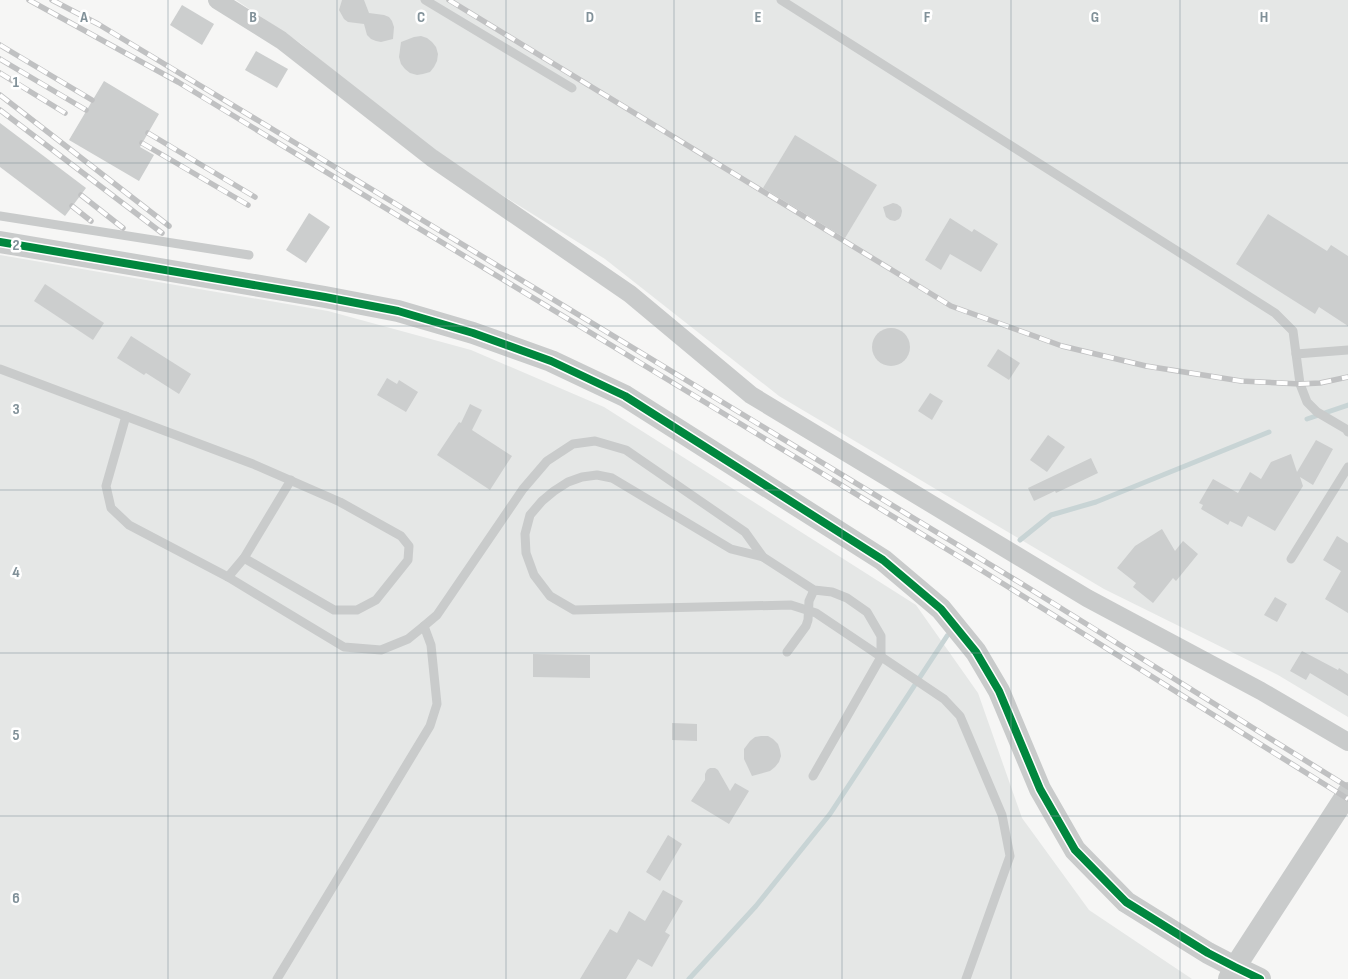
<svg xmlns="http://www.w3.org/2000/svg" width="1348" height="979" font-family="'Sofia Sans Condensed',sans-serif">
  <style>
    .built { fill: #e5e7e6 }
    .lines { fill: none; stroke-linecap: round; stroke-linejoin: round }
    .stream { stroke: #c8d4d5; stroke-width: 5 }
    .building { fill: #cccece }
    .service { stroke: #c9cbcb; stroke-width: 9 }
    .minor { stroke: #c9cbcb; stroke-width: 18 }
    .tertiary { stroke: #c9cbcb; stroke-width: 22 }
    .rail-casing { stroke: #c0c1c2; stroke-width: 5.5 }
    .rail { stroke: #fff; stroke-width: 4; stroke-dasharray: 11; stroke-linecap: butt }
    .cycleway-casing { stroke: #fff; stroke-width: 11 }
    .cycleway { stroke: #00873e; stroke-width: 8 }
    .grid { fill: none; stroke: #819199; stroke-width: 1; stroke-opacity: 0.55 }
    .grid-label { font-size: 16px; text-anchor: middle; font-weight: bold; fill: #819199; stroke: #fff; stroke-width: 5; stroke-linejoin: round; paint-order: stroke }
  </style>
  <rect width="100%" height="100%" fill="#f6f6f5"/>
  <g class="built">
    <path d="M 236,0 L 1348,0 L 1348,717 L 1278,675 L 1104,589 L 779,396 L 605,259 L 434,153 L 300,43 Z"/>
    <path d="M 0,255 L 328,311 L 471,350 L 604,407 L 916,605 L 978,693 L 1022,818 L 1089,910 L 1192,979 L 0,979 Z"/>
  </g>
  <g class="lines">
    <g class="stream">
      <path d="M 1307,419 L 1348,405"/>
      <path d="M 1020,540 L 1051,515 L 1096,502 L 1269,432"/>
      <path d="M 689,979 L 756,906 L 830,814 L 947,636"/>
    </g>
  </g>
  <g class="building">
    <path d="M 342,0 L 364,0 L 369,13 L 384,15 L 389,17 L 392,21 L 394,27 L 393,39 L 381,42 L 376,41 L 371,39 L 367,35 L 364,24 L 348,22 L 344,19 L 339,10 Z"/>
    <path d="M 182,5 L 214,24 L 202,45 L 170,25 Z"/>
    <path d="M 421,36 L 427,38 L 432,42 L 436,47 L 438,54 L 437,61 L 434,67 L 430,72 L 423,74 L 417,75 L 410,73 L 405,69 L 401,64 L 399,57 L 401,42 L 414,37 Z"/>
    <path d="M 256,51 L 288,69 L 277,88 L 245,70 Z"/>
    <path d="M 104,81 L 159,114 L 140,147 L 154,155 L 139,181 L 69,140 Z"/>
    <path d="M 0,123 L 86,188 L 65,216 L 0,167 Z"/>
    <path d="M 795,135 L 877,185 L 845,238 L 763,188 Z"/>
    <path d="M 893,203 L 897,204 L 901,207 L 902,211 L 901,216 L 899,219 L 895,221 L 890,220 L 886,217 L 883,207 Z"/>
    <path d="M 309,213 L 330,227 L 306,263 L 286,250 Z"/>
    <path d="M 1268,214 L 1327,251 L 1331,245 L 1348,256 L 1348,326 L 1319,307 L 1315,314 L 1236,264 Z"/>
    <path d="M 950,218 L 972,232 L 974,229 L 998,244 L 981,272 L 950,254 L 941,270 L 925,260 Z"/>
    <path d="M 45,284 L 104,323 L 93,340 L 34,301 Z"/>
    <circle cx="891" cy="347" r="19"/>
    <path d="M 131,336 L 191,374 L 179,394 L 146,373 L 144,375 L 117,358 Z"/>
    <path d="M 998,349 L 1020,363 L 1009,380 L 987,366 Z"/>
    <path d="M 387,378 L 397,384 L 399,380 L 418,392 L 406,412 L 377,395 Z"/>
    <path d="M 930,393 L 943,401 L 932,420 L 918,411 Z"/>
    <path d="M 470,404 L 482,410 L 472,430 L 512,456 L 490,490 L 437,455 L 459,422 L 461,423 Z"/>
    <path d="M 1048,435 L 1065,447 L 1047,472 L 1030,460 Z"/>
    <path d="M 1316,440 L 1333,449 L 1313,485 L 1300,477 L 1303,486 L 1275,531 L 1248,516 L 1242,527 L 1230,521 L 1228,525 L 1201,509 L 1203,505 L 1199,503 L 1213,479 L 1238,493 L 1250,472 L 1261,479 L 1271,462 L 1291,454 L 1297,472 Z"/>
    <path d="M 1091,458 L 1098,473 L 1056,493 L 1055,491 L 1034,501 L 1028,488 Z"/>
    <path d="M 1162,529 L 1175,551 L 1183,541 L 1198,554 L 1176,581 L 1173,578 L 1153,603 L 1133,587 L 1136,583 L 1117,568 L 1135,546 Z"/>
    <path d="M 1337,536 L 1348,543 L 1348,613 L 1325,599 L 1341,571 L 1323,560 Z"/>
    <path d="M 1275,597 L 1287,604 L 1277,622 L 1264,615 Z"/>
    <path d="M 1302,651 L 1338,670 L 1339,668 L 1348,674 L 1348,696 L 1310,673 L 1306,680 L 1290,671 Z"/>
    <path d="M 533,654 L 590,655 L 590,678 L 533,677 Z"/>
    <path d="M 672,723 L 697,724 L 697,741 L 672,740 Z"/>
    <path d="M 761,736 L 768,736 L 773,739 L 778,744 L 780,750 L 781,756 L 779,762 L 775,767 L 770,771 L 752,776 L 744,759 L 744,749 L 750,741 L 755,737 Z"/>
    <path d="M 710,768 L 715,768 L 718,770 L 730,791 L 735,783 L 749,791 L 729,824 L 691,801 L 705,780 L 705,774 L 707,770 Z"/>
    <path d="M 668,835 L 682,844 L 660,881 L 646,872 Z"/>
    <path d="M 663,890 L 683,901 L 665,932 L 670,935 L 652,967 L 638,959 L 626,979 L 580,979 L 610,929 L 617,933 L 629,911 L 645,921 Z"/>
  </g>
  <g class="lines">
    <g class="service">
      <path d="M 425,0 L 572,88"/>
      <path d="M 781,0 L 1275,313 L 1293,331 L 1300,384 L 1307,402 L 1317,412 L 1346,429 L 1348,432"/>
      <path d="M 0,216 L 249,255"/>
      <path d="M 1296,354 L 1348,350"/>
      <path d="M 0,369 L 253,464 L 340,502 L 401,536 L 409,546 L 408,560 L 376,600 L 357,610 L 334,610 L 244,558"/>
      <path d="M 126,416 L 106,486 L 111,508 L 129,525 L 228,577 L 344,647 L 381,650 L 408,639 L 424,626 L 437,615 L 523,489 L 547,461 L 573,444 L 595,441 L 626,450 L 745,532 L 763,557 L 814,590 L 832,592 L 847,598 L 867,612 L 881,636 L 881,657 L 813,776"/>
      <path d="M 763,557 L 731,549 L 612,478 L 597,475 L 582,477 L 568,482 L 554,491 L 542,501 L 530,515 L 525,534 L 526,553 L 534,575 L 550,596 L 574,610 L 791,605 L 816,613 L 944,699 L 960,716 L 1002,815 L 1010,856 L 966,979"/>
      <path d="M 1291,559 L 1348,467"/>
      <path d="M 228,577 L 244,558 L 291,480"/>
      <path d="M 787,652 L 806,626 L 808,620 L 809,601 L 814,590"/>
      <path d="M 277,979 L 430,726 L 437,704 L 431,645 L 424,626"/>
    </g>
    <path class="minor" d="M 217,0 L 281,40 L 432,158 L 630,294 L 751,395 L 1087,598 L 1261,691 L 1348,742"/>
    <g class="tertiary">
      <path d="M 0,242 L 325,297 L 398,311 L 473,333 L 551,361 L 625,396 L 883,560 L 941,609 L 976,652 L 999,691 L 1040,789 L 1075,850 L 1126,902 L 1208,953 L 1235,967 L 1260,979"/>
      <path d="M 1229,979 L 1235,967 L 1348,793"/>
    </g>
    <defs>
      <g id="rail">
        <path d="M 29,0 L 178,82 L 981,570 L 1348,799"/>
        <path d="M 52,0 L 98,24 L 269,127 L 1027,587 L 1348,787"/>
        <path d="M 449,0 L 951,306 L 1062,346 L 1146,366 L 1241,381 L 1300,384 L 1320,383 L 1348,377"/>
        <path d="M 0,45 L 92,100"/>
        <path d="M 0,59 L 86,110"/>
        <path d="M 0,73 L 65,113"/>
        <path d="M 0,95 L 169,226"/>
        <path d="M 0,110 L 162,233"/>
        <path d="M 148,133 L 255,197"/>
        <path d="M 142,143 L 248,205"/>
        <path d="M 81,195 L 123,228"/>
        <path d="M 72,206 L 91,221"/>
      </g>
    </defs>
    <use href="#rail" class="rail-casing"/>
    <use href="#rail" class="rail"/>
    <defs>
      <path id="cycleway" d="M 0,242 L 325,297 L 398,311 L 473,333 L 551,361 L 625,396 L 883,560 L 941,609 L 976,652 L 999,691 L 1040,789 L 1075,850 L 1126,902 L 1208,953 L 1235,967 L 1260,979"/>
    </defs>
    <use href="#cycleway" class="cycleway-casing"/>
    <use href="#cycleway" class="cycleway"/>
  </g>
  <path class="grid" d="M 168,0 L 168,979M 337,0 L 337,979M 506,0 L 506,979M 674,0 L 674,979M 842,0 L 842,979M 1011,0 L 1011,979M 1180,0 L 1180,979M 0,163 L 1348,163M 0,326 L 1348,326M 0,490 L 1348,490M 0,653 L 1348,653M 0,816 L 1348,816"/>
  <g class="grid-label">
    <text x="84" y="22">A</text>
    <text x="253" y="22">B</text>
    <text x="421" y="22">C</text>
    <text x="590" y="22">D</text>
    <text x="758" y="22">E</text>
    <text x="927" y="22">F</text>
    <text x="1095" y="22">G</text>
    <text x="1264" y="22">H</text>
    <text x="16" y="87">1</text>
    <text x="16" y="250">2</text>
    <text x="16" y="414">3</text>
    <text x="16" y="577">4</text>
    <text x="16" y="740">5</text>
    <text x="16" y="903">6</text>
  </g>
</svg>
